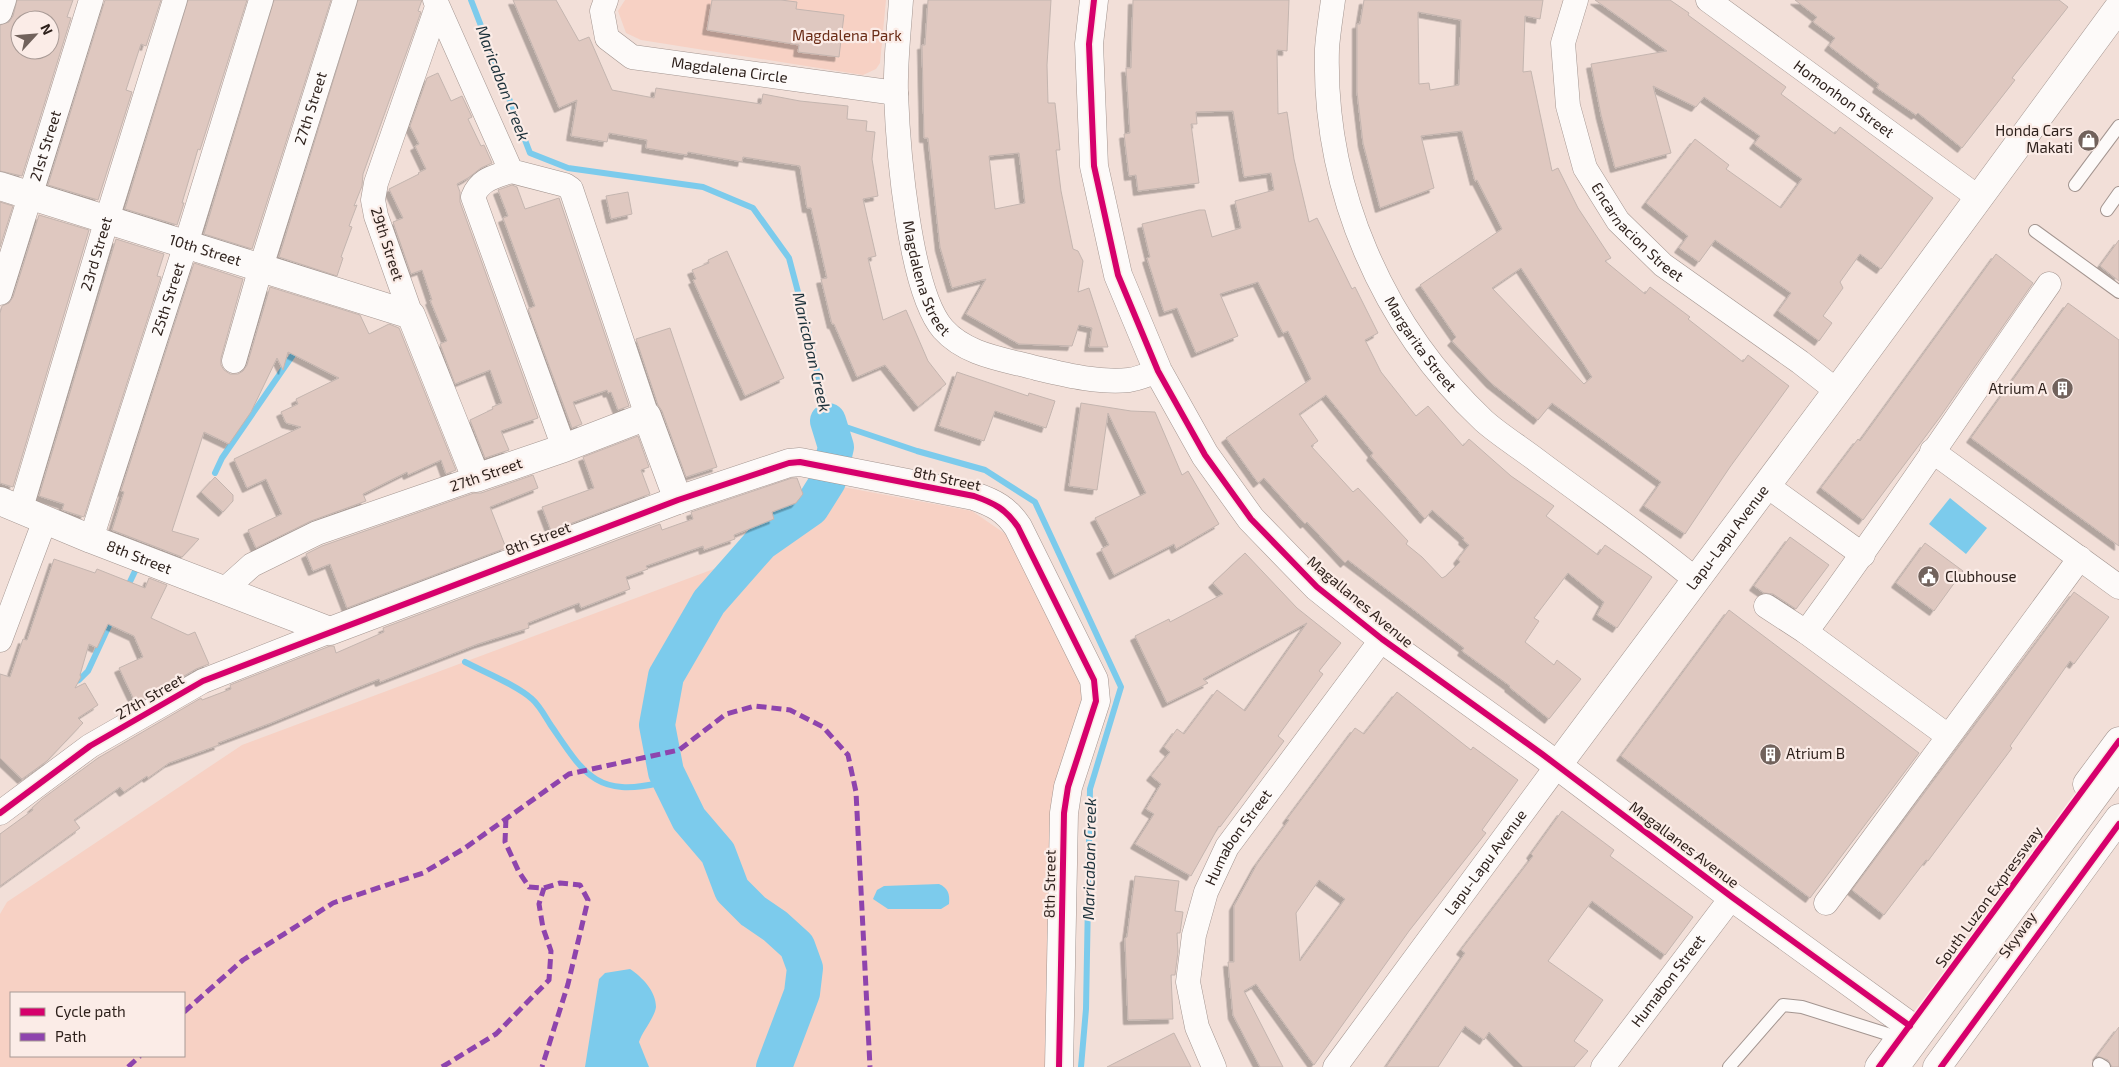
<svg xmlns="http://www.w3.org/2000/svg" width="2119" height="1067" viewBox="0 0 2119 1067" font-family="'Exo 2',sans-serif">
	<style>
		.green { fill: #f7d1c4; fill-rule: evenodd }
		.water { fill: #7ccbec }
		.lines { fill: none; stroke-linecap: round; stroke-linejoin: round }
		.stream { stroke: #7ccbec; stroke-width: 6 }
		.river { stroke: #7ccbec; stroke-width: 36 }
		.building { fill: #dfc8c0; stroke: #c4b5af; fill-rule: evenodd; filter: url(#shadow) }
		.service-casing { stroke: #a39590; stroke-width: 14 }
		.minor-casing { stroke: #a39590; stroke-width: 25 }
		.tertiary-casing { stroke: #a39590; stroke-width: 29 }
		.trunk-casing { stroke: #a39590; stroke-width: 29 }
		.motorway-casing { stroke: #a39590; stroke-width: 29 }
		.service { stroke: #fdfaf9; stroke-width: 12 }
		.minor { stroke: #fdfaf9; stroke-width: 24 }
		.tertiary { stroke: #fdfaf9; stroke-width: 28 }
		.trunk { stroke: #fdfaf9; stroke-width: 28 }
		.motorway { stroke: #fdfaf9; stroke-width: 28 }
		.quiet { stroke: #8e44ad; stroke-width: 5; stroke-dasharray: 10 5; stroke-linecap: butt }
		.cycleway-casing { stroke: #fbece7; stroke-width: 9 }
		.cycleway { stroke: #d6006c; stroke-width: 6 }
		.labels { text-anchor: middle; stroke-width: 4.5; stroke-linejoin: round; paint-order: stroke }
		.park-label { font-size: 15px; fill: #6a2c16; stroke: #fbece7 }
		.street-label { font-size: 15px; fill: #2c1f1a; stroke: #fbece7 }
		.poi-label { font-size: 15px; fill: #2c1f1a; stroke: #fbece7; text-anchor: end }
		.water-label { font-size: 16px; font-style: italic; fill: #1c313a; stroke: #fbece7 }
	</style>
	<defs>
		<filter id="shadow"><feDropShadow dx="-4.5" dy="4.5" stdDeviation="0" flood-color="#0004"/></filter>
	</defs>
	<rect width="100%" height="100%" fill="#f2dfd8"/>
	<!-- green -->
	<g class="green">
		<path d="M625,0h261l-6,63 -4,6 -13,6 -222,-35 -15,-7 -8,-22z"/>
		<path d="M843,487l129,24 35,24 76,154 -37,378h-1046v-153l7,-12 235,-157 531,-198zM11,993h173v63h-173z"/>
	</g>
	<!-- water -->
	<g class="water">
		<path d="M1950,498l37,30 -21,26 -37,-30z"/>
		<path d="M939,884c9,4 11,10 10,20l-8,5h-53l-15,-10 4,-9 7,-4z"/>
		<path d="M630,969c12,8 26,22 26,38 -1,10 -14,25 -17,35l10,25h-64l14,-88 6,-6z"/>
	</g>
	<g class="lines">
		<!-- stream -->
		<g class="stream">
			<path d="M471,0l59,153 38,15 135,19 50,21 36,50 18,68 21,95 89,30 68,19 50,32 86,185 -31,102 -4,220 -5,58"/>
			<path d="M215,473l7,-15 75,-109"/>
			<path d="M127,588l10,-21"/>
			<path d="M465,662c19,10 52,23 67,37 7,6 13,17 18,25 33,48 45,74 109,59l7,-11"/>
			<path d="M72,683l7,-3 9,-9 25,-54"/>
		</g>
		<!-- river -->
		<path class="river" d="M774,1067l28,-74 3,-25 -8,-22 -22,-20 -22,-15 -21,-21 -14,-37 -29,-34 -23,-47 -9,-47 9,-49 43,-74 52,-59 50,-35 17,-27 8,-34 -8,-26"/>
	</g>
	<!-- building -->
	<g class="building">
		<path d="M17,0h56l-6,17 4,1 -49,158 -22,-5v-146l9,-3 4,-6zM20,20h30v30h-30z"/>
		<path d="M105,0h56l-15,46 -5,-2 -15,46 6,2 -34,108 -50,-15z"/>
		<path d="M188,0h59l-47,150 -2,-1 -16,54h2l-7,22 -52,-16z"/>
		<path d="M274,0h57l-79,249 -48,-15z"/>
		<path d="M358,0h64l-4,11 3,1 -58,162 -1,12 -8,20 3,-1 -8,21 3,1 -11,30 2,1 -6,18 -58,-19z"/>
		<path d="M513,0h43l23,41 10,-4 23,53 42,8 2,-10 105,16 2,-10 37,7 48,5 -1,13 20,2 -1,10 9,1 -3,27 6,37 -15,3 13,57 -8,2 15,62 23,-10 22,51 18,23 -28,23 -33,-42 -28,12 -23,-53h-2l-11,-45 6,-1 -16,-70h-4l-7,-42 -57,-9 -1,5 -54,-10 -1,3 -41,-7 1,-8 -38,-7 -2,9 -36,-6 6,-36 -18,8z"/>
		<path d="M712,0h69l16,2 -1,7 48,6 -5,42 -41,-5 1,-7 -92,-15z"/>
		<path d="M928,0h123l-4,65 1,38h7l5,47h-4l5,41 12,58 5,2 5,10 -5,31 11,-4 19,59h-19l3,-19 -13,-3 -7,21 -53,-2 -53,-30 20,-35 -34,9 -12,-41 -12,-109h-4l-2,-93h3zM1019,153l6,50 -30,6 -6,-53z"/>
		<path d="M1133,0h156l-2,51 -10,-1 1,64 9,-2 7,47 15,63 8,-4 35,71 3,-2 23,46 -13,7 16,32 35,44 12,-10 35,40 6,-7 42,37 43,30 -8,10 52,39 7,-10 47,32 -35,51 -20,-13 7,-13 -36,-29 -34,45 5,3 -14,21 29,23 3,-5 24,19 -32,40 -40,-32 1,-1 -48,-35 2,-3 -116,-88 -3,3 -38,-41 -2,2 -41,-46 -6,5 -32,-45 85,-59 -23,-48 -5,2 -25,-51 -38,12 18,42 -42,17 -19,-45 -13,4 -17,-54 3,-1 -8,-33 57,-14h6l7,27 29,-9 -6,-27 39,-11 -3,-17 -27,4 -11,-66 -37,1 1,12h-6l8,59 -61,8 -2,-16 -7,1 -5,-42 6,-1 -4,-65h5zM1326,395l47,58 -2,3 54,63 7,-9 32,28 -1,2 6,5 -11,14 2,3 -14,14 -4,2 -20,-21 -16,-13 2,-3 -50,-53 -5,4 -42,-46 7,-5 -19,-27z"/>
		<path d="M1364,0h179l-3,19 -15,-3 -2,56 8,-1 21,100 6,-3 20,40 33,50 -6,3 40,33 5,-7 40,30 -2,2 55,43 5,-7 41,31 -59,81 -45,67 -41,-28 17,-24 -109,-79 -14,17 -47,-37 -39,-42 4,-4 -36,-52 82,-56 -25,-49 -2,1 -13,-50 -41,5 13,52 -54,20 -17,-65 -6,-51v-68h3zM1418,12l43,8 -2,65 -29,5 -1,-7 -10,1zM1521,268l71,109 -8,7 -92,-96z"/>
		<path d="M1595,0h75l19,13 -1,2 98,72 -5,7 54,40 5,-7 93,71 -52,71 -21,-15 -20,28 3,6 -20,28 9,7 -13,18 -41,-30 13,-18 -76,-53 -16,22 -20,-14 9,-12 -42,-33 49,-64 34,26 -3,4 55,39 21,-29 -48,-35 6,-8 -56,-39 -8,10 -43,-21 18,67 -56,15 -14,-53 -10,-51 76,-13z"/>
		<path d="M1795,0h264l9,7 -56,71 3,2 -53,68 -44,-35 -2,2 -39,-27 2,-4 -50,-38 6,-8 -22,-16 4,-5z"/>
		<path d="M438,73l13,28 11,-5 10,21 -4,2 13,27 3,-1 8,18 -11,5 -13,10 -11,6 3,8v10l78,216 -37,13 8,19 -24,8 -15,-38 23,-11 -1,-2 10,-4 -12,-33 -35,14 -15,-40 7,-3 -17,-41h2l-10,-30 -11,4 -18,-52 10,-4 -14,-29 30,-15 -1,-1 8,-4 -11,-23 4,-2 -9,-18 17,-48z"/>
		<path d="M512,185l5,2 8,22 34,-11 70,208 -11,4 -7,-18 -3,1 -1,-3 -34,12 9,22 -10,4 -44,-119 7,-3 -32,-88 5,-2 -10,-26z"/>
		<path d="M628,192l4,22 -21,5 -5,-23z"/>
		<path d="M0,202l13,4 -13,41z"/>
		<path d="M39,215l50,15 -76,257 -13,-4v-170l2,-7 7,-3 4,-6z"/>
		<path d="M116,239l48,15 -7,22 4,1 -77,240 -22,-7 2,-6 -25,-8z"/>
		<path d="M2119,240v41l-19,-15z"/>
		<path d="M727,251l57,127 -39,18 -52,-116 3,-1 -4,-9 17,-7 -1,-3z"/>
		<path d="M1996,254l37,29 -93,134 -77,103 -42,-32 37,-49 2,2z"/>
		<path d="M194,263l49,16 -22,79v7l3,5 6,4h8l5,-3 4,-6 23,-78 90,28 9,19 20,-10 10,4 57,142 -10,4 -5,-14 -33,15 -1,-3 -44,22 3,7 -55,20 -55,27 -8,-18 34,-16 -16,-35 -19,9 -13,-29 67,-32 -15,-4 -5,-11 17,-8 -2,-5 43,-21 -51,-26 -5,18 -6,-12 -26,54 -22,32 -25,-12 -32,99 27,8 -17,18 -70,-27 12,-38 -3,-1z"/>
		<path d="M2068,303l51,37v206l-148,-108z"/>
		<path d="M670,328l47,139 -31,10 -24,-66 -4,-6 -22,-66z"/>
		<path d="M957,372l71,24 1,-3 26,8 -9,27 -51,-17 -11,30 -45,-15z"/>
		<path d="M1081,403l50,8 24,1 27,63 6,-4 31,53 -43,25 -2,-5 -60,31 -13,-26 8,-4 -14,-27 51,-25 -38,-80 -11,77 -28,-4z"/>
		<path d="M638,436l11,31 -8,3 9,24 -99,37 -9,-24 52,-19 -11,-31z"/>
		<path d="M533,475l5,13 -48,19 16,41 -159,60 -17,-44 -17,7 -7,-17 16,-8 152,-53h7z"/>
		<path d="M215,477l18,18v6l-10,11 -22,-20z"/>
		<path d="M792,478h5l6,16 -7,9 -24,9 2,7 -40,16 1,4 -31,11 -1,-4 -57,20 2,3 -22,8 4,12 -49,19 -2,-5 -51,20 1,5 -51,16 -98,38 -1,-3 -30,12 -78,32 -53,20 1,2 -50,18 -21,15 -1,-2 -23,16 -4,-5 -46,33 6,8 -80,58v-52l33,-24 -1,-2 10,-9 56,-41 103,-60 1,2 29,-11 -1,-4 100,-39h4l2,7 48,-21 -1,-4 277,-104 2,6 31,-11 -2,-7z"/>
		<path d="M1790,537l39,28 -33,44 -23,-15 -9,-1 -10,-7z"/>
		<path d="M1925,543l38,28 -29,40 -38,-28z"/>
		<path d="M1245,553l52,55 44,35 -22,28 4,3 -45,62 6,5 -64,86 -1,-1 -28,50 -56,-32 19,-30 -8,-5 15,-25 -10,-8 19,-24 -6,-5 13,-18 7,5 33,-44 28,21 62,-88 -104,56 5,4 -41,20 -32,-67 34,-17 1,3 53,-28 -10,-11z"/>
		<path d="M54,559l41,14 2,-4 48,19 4,-10 18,7 -16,33 37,17 7,-3 14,32 -13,5 -60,35 -17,-36 24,-11 -9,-21 -26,-12 -11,24 -8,-4 -9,31 1,2 -6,11 10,-5 13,22 -20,13 5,5 -36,38 -25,18 -22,-21v-84l10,3 13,-38 4,1z"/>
		<path d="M2074,592l35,25 -35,47 -4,-3 -60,85 2,2 -84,113 -2,-1 -42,55 -32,-25z"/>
		<path d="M1729,610l190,143 -109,145 -189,-142z"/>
		<path d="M1397,692l74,58 2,-3 45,33 -36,50 4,3 -77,98 -95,134 -58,-81 -12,7 39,76h-23l-27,-52 -5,-53h6v-56l23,-42 32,-44 -2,-1 68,-91 9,6zM1319,880l26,19 -45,62 -4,-48z"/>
		<path d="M1562,811l52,39 -4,6 83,61 -28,38 -73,-54 -44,60 55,39 -29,41 14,10 -14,16h-51l-34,-35 -5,8 -19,-14 -27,41h-52l79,-114 -4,-3 72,-94 -2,-2z"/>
		<path d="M1135,876l44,5 -4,30 8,1 -3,21h-3l1,19 -3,23h-4l2,44 -45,1 -3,-82 2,-1z"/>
		<path d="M2119,1027v40h-7l-4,-7 -11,-4z"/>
		<path d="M1174,1033l17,34h-84z"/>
	</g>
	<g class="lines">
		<defs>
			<g id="service">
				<path d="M2075,185l44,-59"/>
				<path d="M2107,210l12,-17"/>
				<path d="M2035,231l84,61"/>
				<path d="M2099,1064l5,3"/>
				<path d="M1729,1067l54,-62 19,2 98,31"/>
			</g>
			<g id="minor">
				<path d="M435,0l76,171 54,14 6,4 76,227"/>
				<path id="s1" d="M606,0l-4,11 5,27 25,19 264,36"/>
				<path id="s2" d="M901,0c-2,31 -6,63 -5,94 2,54 13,196 47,235 23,26 60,30 93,39 30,7 62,15 93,12 9,-1 20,-6 29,-9"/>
				<path id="s3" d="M1333,0c-2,16 -5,33 -6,49 -4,140 55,276 157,372 17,15 37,27 55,41 52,39 107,76 157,118"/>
				<path id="s4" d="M1576,0l-13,43 5,63 17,62 33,53 45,44 137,97 37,29"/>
				<path id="s5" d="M1708,0l271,198"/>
				<path d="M0,12l4,-12"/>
				<path d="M511,171c-17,6 -31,8 -38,26l91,251"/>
				<path id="s6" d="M0,293l91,-293"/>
				<path d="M411,315l-35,-99 -3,-16 3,-17 61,-176"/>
				<path id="s7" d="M234,361l27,-94 84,-267"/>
				<path d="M1932,451l187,136"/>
				<path d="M1766,485l97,70"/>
				<path id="s8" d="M21,508l86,-289 68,-219"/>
				<path id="s9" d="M91,539l95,-295 75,-244"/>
				<path d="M223,591l29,-26 65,-32 159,-55"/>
				<path d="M1766,606l40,26 142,104"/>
				<path d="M1806,632c84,-114 162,-232 243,-348"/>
				<path d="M0,640l45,-120"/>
				<path d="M0,813l90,-67 113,-65 127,-50"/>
				<path d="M1826,903l254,-345"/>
				<path id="s10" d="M1214,1067l-17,-40 -9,-45 6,-47 12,-43 21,-45 155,-208"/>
				<path id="s11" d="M1335,1067l222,-301"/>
				<path id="s12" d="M1603,1067l129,-170"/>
			</g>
			<g id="tertiary">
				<path d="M1094,0l-5,44 5,122 24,109 40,96 47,84 46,64 66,68 65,52 160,115 190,143 178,129"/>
				<path id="s13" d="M0,186l411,129 65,163 88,-30 83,-32 31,84"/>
				<path id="s14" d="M0,501l91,38 239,92 348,-131 111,-37 11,-1 174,34c20,7 32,13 44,31l76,153 2,21 -28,86 -4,26 -5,254"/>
				<path id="s15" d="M1557,766l280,-375 282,-384"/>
			</g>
			<g id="trunk">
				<path d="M2087,784l32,-43"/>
				<path d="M1879,1067l26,-35"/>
			</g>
			<g id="motorway">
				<path d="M1895,1067l224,-304"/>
				<path d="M1937,1067l182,-249"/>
			</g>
		</defs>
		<!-- service casing -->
		<use href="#service" class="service-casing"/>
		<!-- minor casing -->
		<use href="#minor" class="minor-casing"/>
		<!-- tertiary casing -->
		<use href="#tertiary" class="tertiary-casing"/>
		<!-- trunk casing -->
		<use href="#trunk" class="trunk-casing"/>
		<!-- motorway casing -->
		<use href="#motorway" class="motorway-casing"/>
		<!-- service -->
		<use href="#service" class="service"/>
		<!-- minor -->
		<use href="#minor" class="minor"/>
		<!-- tertiary -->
		<use href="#tertiary" class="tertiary"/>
		<!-- trunk -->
		<use href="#trunk" class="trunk"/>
		<!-- motorway -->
		<use href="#motorway" class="motorway"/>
		<!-- quiet -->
		<g class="quiet">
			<path d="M506,818l-1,24 14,30 10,15 15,1 16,-5 20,2 8,15 -20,84 -26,83"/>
			<path d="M184,1012l59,-52 90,-57 90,-30 42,-25 104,-74 110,-24 47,-36 29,-8 35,4 33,17 25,28 8,37 14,275"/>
			<path d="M128,1067l12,-11"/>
			<path d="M442,1067l54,-33 53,-54 2,-29 -8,-23 -4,-24 5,-16"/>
		</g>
		<defs>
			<g id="cycleway">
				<path d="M1094,0l-5,44 5,122 24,109 40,96 47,84 46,64 66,68 65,52 160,115 190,143 178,129"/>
				<path d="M0,813l90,-67 113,-65 475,-181 111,-37 11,-1 174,34c20,7 32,13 44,31l76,153 2,21 -28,86 -4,26 -5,254"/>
				<path d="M1879,1067l240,-326"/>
				<path d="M1941,1067l178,-243"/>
			</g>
		</defs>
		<!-- cycleway casing -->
		<use href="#cycleway" class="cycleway-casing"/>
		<!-- cycleway -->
		<use href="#cycleway" class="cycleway"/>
	</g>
	<!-- icons -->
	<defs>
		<symbol id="shop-disc" viewBox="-11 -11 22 22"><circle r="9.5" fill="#71625c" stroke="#fbece7"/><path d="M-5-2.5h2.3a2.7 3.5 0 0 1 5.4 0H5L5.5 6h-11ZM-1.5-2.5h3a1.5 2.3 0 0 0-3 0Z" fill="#fff"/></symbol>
		<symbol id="building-disc" viewBox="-11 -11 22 22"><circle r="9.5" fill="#71625c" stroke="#fbece7"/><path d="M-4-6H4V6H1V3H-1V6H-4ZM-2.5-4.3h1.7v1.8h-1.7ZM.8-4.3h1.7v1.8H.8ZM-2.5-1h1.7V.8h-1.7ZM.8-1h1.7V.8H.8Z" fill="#fff"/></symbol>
		<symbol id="civic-disc" viewBox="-11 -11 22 22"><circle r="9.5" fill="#71625c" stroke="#fbece7"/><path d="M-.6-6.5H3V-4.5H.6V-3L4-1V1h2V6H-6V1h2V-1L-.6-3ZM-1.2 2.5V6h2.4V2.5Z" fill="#fff"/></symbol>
	</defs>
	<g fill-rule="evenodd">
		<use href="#shop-disc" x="2076" y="128" width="25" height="25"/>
		<use href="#building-disc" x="2050" y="376" width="25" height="25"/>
		<use href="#civic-disc" x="1916" y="564" width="25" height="25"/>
		<use href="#building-disc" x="1758" y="742" width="25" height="25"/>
	</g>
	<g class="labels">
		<!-- park labels -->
		<g class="park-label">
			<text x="847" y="41">Magdalena Park</text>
		</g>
		<!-- street labels -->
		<g class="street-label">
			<text dy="5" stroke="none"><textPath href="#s1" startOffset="169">Magdalena Circle</textPath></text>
			<text dy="5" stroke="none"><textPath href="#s5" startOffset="168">Homonhon Street</textPath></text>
			<text dy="5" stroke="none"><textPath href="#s7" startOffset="264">27th Street</textPath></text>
			<text dy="5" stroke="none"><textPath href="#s6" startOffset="154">21st Street</textPath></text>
			<text dy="5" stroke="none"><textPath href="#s4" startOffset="256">Encarnacion Street</textPath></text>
			<text transform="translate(387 244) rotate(72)" y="5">29th Street</text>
			<text dy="5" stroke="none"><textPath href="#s13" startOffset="215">10th Street</textPath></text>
			<text dy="5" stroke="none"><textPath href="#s8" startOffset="265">23rd Street</textPath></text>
			<text dy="5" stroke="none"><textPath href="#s2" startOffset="282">Magdalena Street</textPath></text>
			<text dy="5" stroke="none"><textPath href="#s9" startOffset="252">25th Street</textPath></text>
			<text dy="5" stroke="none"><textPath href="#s3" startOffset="365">Margarita Street</textPath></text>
			<text transform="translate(486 475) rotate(-19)" y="5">27th Street</text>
			<text transform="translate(947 479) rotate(12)" y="5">8th Street</text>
			<text dy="5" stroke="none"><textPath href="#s15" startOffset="285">Lapu-Lapu Avenue</textPath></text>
			<text transform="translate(538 539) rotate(-21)" y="5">8th Street</text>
			<text dy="5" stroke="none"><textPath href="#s14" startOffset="150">8th Street</textPath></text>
			<text transform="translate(1360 602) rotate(40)" y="5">Magallanes Avenue</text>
			<text transform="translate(150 697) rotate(-30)" y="5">27th Street</text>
			<text dy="5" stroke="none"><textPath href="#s10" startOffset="245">Humabon Street</textPath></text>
			<text transform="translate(1684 845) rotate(37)" y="5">Magallanes Avenue</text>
			<text dy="5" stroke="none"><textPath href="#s11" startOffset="254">Lapu-Lapu Avenue</textPath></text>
			<text transform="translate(1050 884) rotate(-89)" y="5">8th Street</text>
			<text transform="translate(1989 897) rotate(-54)" y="5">South Luzon Expressway</text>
			<text transform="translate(2018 935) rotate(-54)" y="5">Skyway</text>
			<text dy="5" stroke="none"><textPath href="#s12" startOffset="108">Humabon Street</textPath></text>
		</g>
		<!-- poi labels -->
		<g class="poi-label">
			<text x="2073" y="136">Honda Cars<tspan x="2073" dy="17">Makati</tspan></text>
			<text x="2047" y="394">Atrium A</text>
			<text x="1945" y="582" text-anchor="start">Clubhouse</text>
			<text x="1786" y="759" text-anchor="start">Atrium B</text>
		</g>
		<!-- water labels -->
		<g class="water-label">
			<text transform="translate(503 83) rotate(69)" y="6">Maricaban Creek</text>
			<text transform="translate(812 352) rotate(77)" y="6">Maricaban Creek</text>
			<text transform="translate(1089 859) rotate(-89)" y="6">Maricaban Creek</text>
		</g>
	</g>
	<!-- legend -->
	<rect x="10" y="992" width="175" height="65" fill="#fbece7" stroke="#a89a95"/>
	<rect x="20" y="1008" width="25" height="8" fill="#d6006c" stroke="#a89a95"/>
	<text x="55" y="1017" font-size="15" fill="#2c1f1a">Cycle path</text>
	<rect x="20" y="1033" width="25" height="8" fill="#8e44ad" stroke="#a89a95"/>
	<text x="55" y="1042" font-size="15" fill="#2c1f1a">Path</text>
	<!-- north arrow -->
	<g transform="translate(35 35) rotate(64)"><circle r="24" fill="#fbece7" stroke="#a89a95"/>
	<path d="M0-4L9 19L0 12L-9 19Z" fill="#71625c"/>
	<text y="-8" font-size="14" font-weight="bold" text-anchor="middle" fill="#2c1f1a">N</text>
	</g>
</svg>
